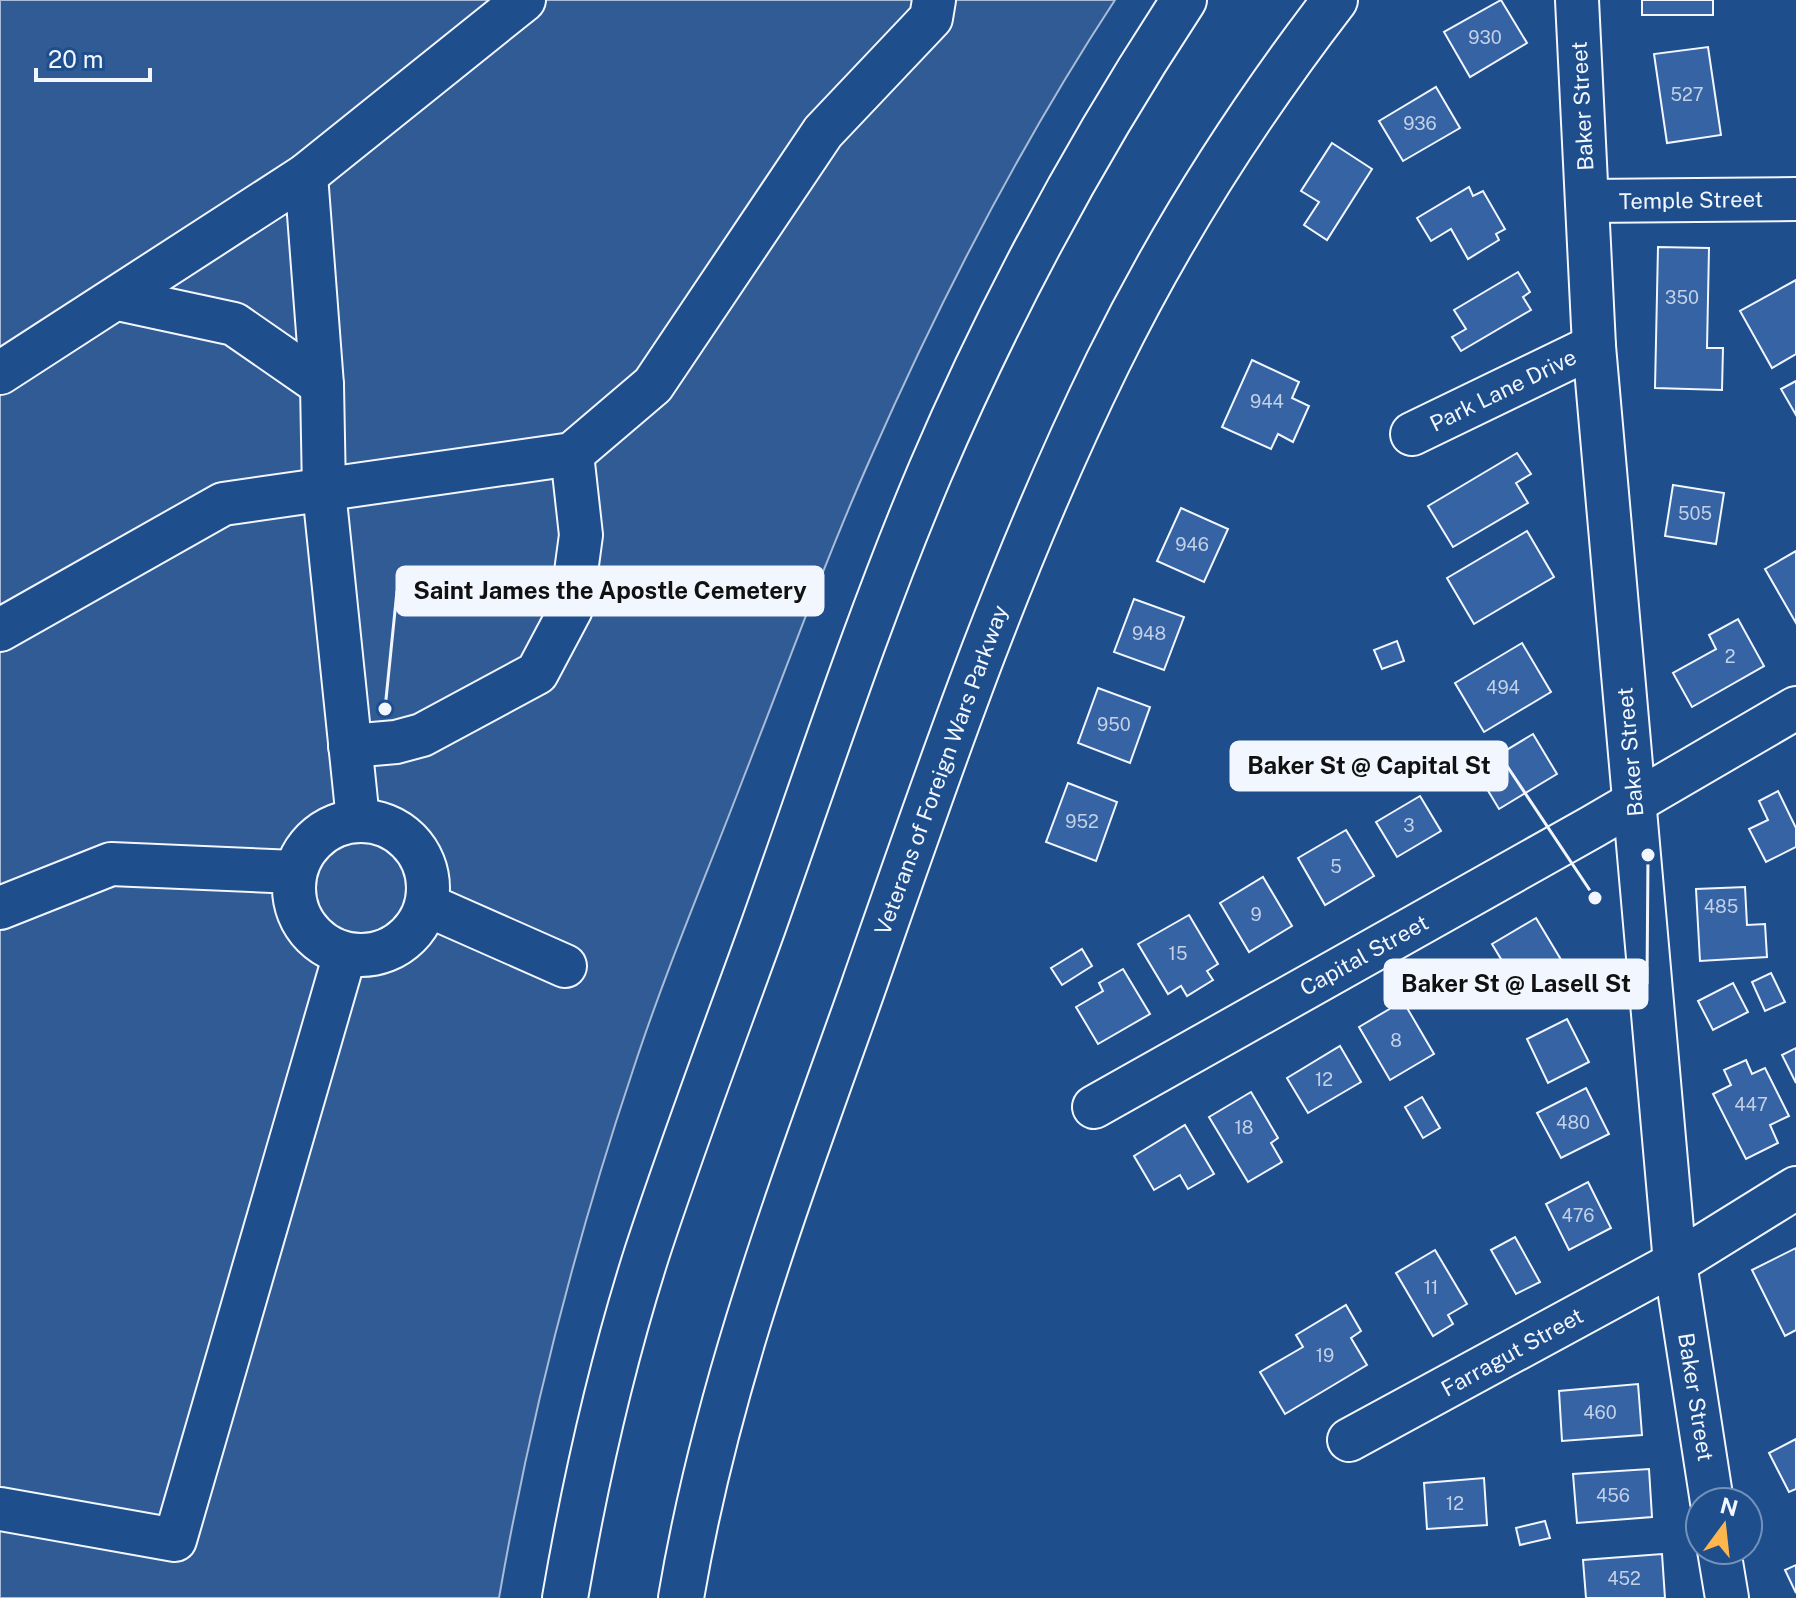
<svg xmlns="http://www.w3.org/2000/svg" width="1796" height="1598" viewBox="0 0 1796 1598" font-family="'Public Sans',sans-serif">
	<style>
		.green { fill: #305b95; stroke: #a8bbd7; stroke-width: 2 }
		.building { fill: #3563a3; stroke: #f2f6ff; stroke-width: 2 }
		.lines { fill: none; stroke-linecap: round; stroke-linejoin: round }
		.minor-casing { stroke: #f2f6ff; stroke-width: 46 }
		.highway-casing { stroke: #f2f6ff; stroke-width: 48 }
		.minor { stroke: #1f4e8c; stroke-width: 42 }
		.highway { stroke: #1f4e8c; stroke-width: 44 }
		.labels { text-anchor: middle; stroke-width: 6; stroke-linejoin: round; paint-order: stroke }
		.number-label { font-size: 18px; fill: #c3d1e8 }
		.street-label { font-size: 22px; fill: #f2f6ff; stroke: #1f4e8c }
		.leader { fill: none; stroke: #f2f6ff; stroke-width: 3 }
		.callout-dot { fill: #f2f6ff; stroke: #1f4e8c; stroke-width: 3 }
		.callout { fill: #f2f6ff; stroke: #f2f6ff; stroke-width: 3 }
		.callout-label { font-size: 24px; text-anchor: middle; font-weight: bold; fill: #111 }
	</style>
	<rect width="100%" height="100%" fill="#1f4e8c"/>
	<!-- green -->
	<path class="green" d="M0,0h1115c-95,145 -175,300 -244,457 -47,106 -86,215 -128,322 -37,97 -78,193 -110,291 -58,173 -103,349 -134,528h-499z"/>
	<!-- building -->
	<g class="building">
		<path d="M1501,0l26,43 -57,34 -26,-45z"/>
		<rect x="1642" y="0" width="71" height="15"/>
		<path d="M1708,47l13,88 -54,8 -13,-89z"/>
		<path d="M1436,87l24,41 -57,33 -24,-40z"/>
		<path d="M1332,143l40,26 -45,71 -23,-15 15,-23 -18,-11z"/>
		<path d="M1469,187l4,9 10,-5 22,38 -9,5 3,6 -31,19 -17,-30 -20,12 -14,-23z"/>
		<path d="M1658,247l51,1 -2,100h16l-1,42 -67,-2z"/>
		<path d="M1518,272l12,20 -7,5 8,13 -70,41 -9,-14 14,-8 -12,-19z"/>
		<path d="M1796,280v74l-24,14 -32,-57z"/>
		<path d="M1252,360l47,22 -7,16 17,8 -16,36 -15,-8 -7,15 -49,-22z"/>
		<path d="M1796,381v34l-15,-26z"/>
		<path d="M1517,453l14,21 -15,9 12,20 -75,44 -25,-41z"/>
		<path d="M1673,485l51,8 -8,51 -51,-8z"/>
		<path d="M1181,508l47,21 -24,53 -47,-21z"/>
		<path d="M1527,531l27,46 -80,47 -27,-46z"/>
		<path d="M1796,551v72l-31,-54z"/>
		<path d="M1134,599l50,18 -20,53 -50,-18z"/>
		<path d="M1738,619l26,47 -72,41 -19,-34 43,-24 -7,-14z"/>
		<path d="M1397,641l7,20 -22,8 -8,-19z"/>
		<path d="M1522,643l29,49 -67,40 -29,-49z"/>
		<path d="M1098,688l52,19 -20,56 -52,-20z"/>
		<path d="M1533,734l24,40 -58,35 -24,-40z"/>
		<path d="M1068,783l49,19 -21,59 -50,-19z"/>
		<path d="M1778,791l18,37v19l-30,15 -17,-33 19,-9 -9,-19z"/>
		<path d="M1420,796l21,35 -44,26 -21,-35z"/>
		<path d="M1346,830l28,46 -49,29 -27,-47z"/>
		<path d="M1263,877l29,49 -43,26 -29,-49z"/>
		<path d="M1745,887l2,38 18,-1 2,33 -67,4 -4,-72z"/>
		<path d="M1189,915l29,49 -11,7 6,9 -26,16 -6,-10 -13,8 -30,-50z"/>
		<path d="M1536,918l27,45 -44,26 -27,-45z"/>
		<path d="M1082,949l10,17 -30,19 -11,-17z"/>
		<path d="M1123,969l27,45 -52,30 -22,-37 27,-16 -4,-8z"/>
		<path d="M1771,973l14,29 -20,9 -13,-29z"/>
		<path d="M1733,983l15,29 -35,18 -15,-29z"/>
		<path d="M1403,1001l31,53 -44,26 -31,-53z"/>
		<path d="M1567,1019l22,43 -41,21 -21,-44z"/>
		<path d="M1340,1046l21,36 -53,31 -21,-35z"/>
		<path d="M1796,1048v35l-14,-28z"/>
		<path d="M1746,1060l6,14 13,-6 24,48 -19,9 8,18 -32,16 -33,-65 18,-9 -7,-15z"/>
		<path d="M1586,1088l23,46 -48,24 -24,-45z"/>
		<path d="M1251,1092l27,46 -7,5 11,19 -34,20 -39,-65z"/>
		<path d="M1422,1097l18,31 -17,10 -18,-31z"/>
		<path d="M1185,1125l29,49 -26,15 -8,-14 -26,15 -20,-34z"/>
		<path d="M1588,1182l23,46 -42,22 -23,-46z"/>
		<path d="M1515,1237l25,45 -24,12 -25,-44z"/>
		<path d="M1796,1248v82l-11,6 -33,-66z"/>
		<path d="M1435,1250l32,54 -19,11 5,9 -20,12 -37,-63z"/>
		<path d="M1346,1305l15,26 -10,7 16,27 -82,49 -25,-42 43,-25 -7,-12z"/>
		<path d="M1638,1384l4,51 -80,6 -3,-50z"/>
		<path d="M1796,1439v50l-7,3 -20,-39z"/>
		<path d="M1649,1469l3,48 -75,6 -4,-49z"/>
		<path d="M1484,1478l3,47 -60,4 -3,-46z"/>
		<path d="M1545,1521l5,17 -30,7 -4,-17z"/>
		<path d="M1662,1554l3,44h-79l-3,-38z"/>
		<path d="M1796,1565v28l-11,-23z"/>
	</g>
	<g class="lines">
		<defs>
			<g id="minor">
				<path d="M1577,0l17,346 81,917 37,239"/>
				<path d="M306,175l16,210 2,106 34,329"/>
				<path d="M1587,201l209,-2"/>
				<path d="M118,299l116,25 88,61"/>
				<path d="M0,373l306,-198 218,-175"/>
				<path d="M1412,434l182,-88"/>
				<path d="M0,630l223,-126 349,-50 81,-69 170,-253 108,-114 3,-18"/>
				<path d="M350,746l46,-4 26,-7 115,-62 34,-64 10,-74 -9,-81"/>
				<circle cx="361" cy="888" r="67"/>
				<path d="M427,905l138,61"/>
				<path d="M0,908l111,-44 184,8"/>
				<path d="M1094,1107l498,-280 204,-119"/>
				<path d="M1349,1440l326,-177 121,-75"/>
				<path d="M0,1509l175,31 170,-586"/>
				<path d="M1719,1550l8,48"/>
			</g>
			<g id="highway">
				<path d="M565,1598c20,-116 46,-232 82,-345 36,-110 77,-218 116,-326 54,-152 104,-306 167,-455 70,-164 156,-323 254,-472"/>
				<path d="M681,1598c36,-214 110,-407 182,-610 74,-212 146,-424 245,-626 63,-128 140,-249 227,-362"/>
			</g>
		</defs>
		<!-- minor casing -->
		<use href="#minor" class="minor-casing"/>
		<!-- highway casing -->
		<use href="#highway" class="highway-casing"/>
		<!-- minor -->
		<use href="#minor" class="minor"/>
		<!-- highway -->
		<use href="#highway" class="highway"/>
	</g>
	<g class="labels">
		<!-- number labels -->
		<g class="number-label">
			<text x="1485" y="44">930</text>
			<text x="1687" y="101">527</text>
			<text x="1420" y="130">936</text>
			<text x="1682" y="304">350</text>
			<text x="1267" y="408">944</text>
			<text x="1695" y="520">505</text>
			<text x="1192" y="551">946</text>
			<text x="1149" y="640">948</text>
			<text x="1730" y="663">2</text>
			<text x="1503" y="694">494</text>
			<text x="1114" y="731">950</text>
			<text x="1082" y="828">952</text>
			<text x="1409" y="832">3</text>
			<text x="1336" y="873">5</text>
			<text x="1721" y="913">485</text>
			<text x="1256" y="921">9</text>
			<text x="1178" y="960">15</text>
			<text x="1396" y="1047">8</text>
			<text x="1324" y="1086">12</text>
			<text x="1751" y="1111">447</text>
			<text x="1573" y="1129">480</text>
			<text x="1244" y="1134">18</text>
			<text x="1578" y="1222">476</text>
			<text x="1431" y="1294">11</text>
			<text x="1325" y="1362">19</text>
			<text x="1600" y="1419">460</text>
			<text x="1613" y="1502">456</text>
			<text x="1455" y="1510">12</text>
			<text x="1624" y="1585">452</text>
		</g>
		<!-- street labels -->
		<g class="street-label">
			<text transform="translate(1582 106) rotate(-93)" y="8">Baker Street</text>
			<text transform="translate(1691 200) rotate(-1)" y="8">Temple Street</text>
			<text transform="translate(1503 390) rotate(-26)" y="8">Park Lane Drive</text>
			<text transform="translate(1630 752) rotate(-95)" y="8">Baker Street</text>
			<text transform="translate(941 770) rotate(-70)" y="8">Veterans of Foreign Wars Parkway</text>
			<text transform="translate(1364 955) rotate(-29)" y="8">Capital Street</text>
			<text transform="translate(1512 1352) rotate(-29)" y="8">Farragut Street</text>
			<text transform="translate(1696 1397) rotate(81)" y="8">Baker Street</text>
		</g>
	</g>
	<!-- callouts -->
	<path class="leader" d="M385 709L397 591M1595 898L1507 766M1648 855L1647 984"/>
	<g class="callout-dot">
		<circle cx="385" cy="709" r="8"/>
		<circle cx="1595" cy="898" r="8"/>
		<circle cx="1648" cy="855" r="8"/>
	</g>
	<g class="callout">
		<rect x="397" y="567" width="426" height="48" rx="8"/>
		<rect x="1231" y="742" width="276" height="48" rx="8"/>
		<rect x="1385" y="960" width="262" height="48" rx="8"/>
	</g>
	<g class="callout-label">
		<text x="610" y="599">Saint James the Apostle Cemetery</text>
		<text x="1369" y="774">Baker St @ Capital St</text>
		<text x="1516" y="992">Baker St @ Lasell St</text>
	</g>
	<!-- north arrow -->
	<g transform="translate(1724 1526) rotate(15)"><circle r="38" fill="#1f4e8c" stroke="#7391ba" stroke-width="2"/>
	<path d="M0-6L14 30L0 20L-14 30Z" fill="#ffb74d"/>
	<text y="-12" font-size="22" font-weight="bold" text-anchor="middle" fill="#f2f6ff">N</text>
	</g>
	<!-- scale -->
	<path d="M36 68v12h114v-12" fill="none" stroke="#f2f6ff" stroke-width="4"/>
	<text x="48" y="68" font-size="24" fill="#f2f6ff" stroke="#1f4e8c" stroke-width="6" paint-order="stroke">20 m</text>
</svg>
